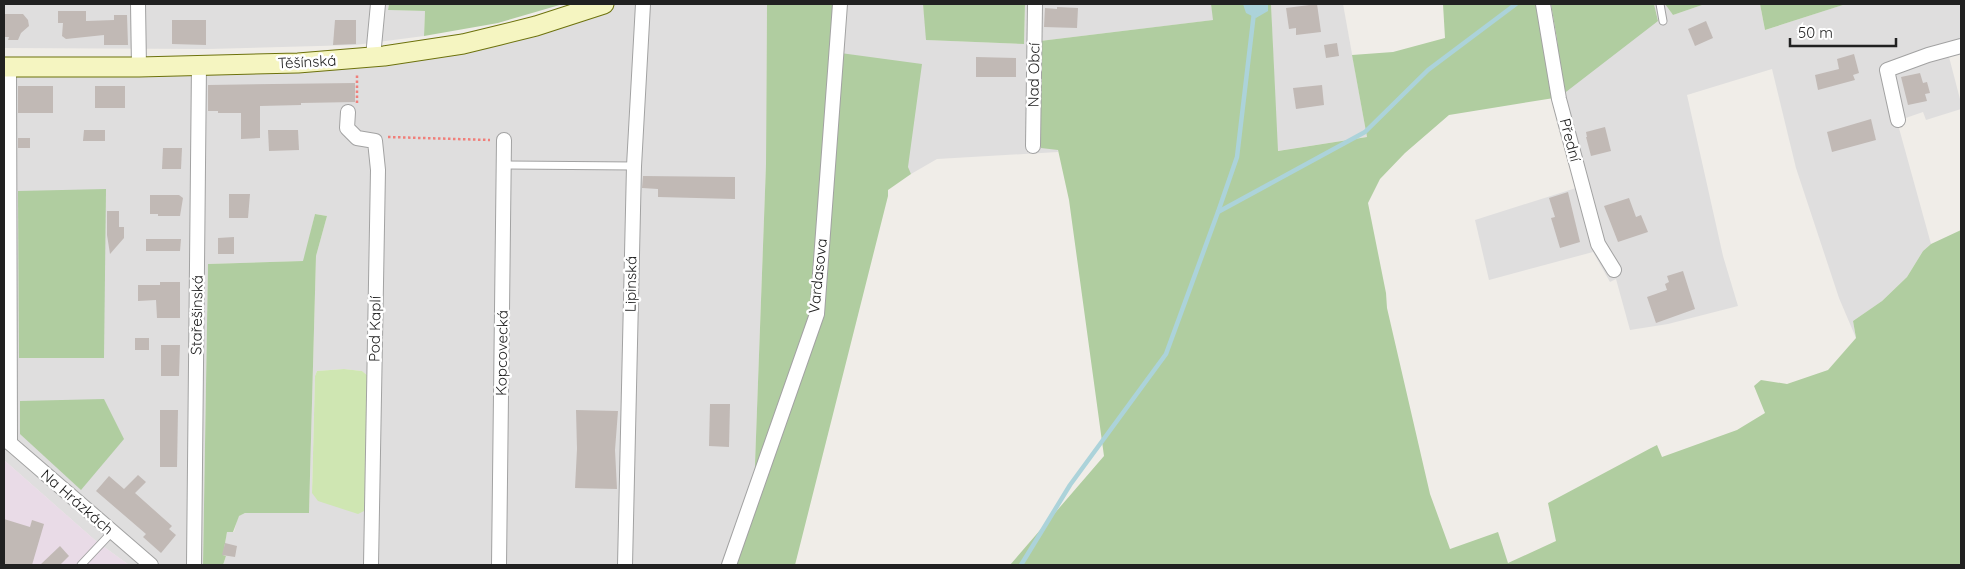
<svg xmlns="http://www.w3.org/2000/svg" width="1965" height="569" viewBox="0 0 1965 569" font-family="Quicksand,sans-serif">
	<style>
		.residential { fill: #dfdede; fill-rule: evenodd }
		.industrial { fill: #e9dbe7 }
		.grass { fill: #cfe6b2 }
		.forest { fill: #b0cda0 }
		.water { fill: #acd3da }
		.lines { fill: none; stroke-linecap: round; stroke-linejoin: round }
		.stream { stroke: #acd3da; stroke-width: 4.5 }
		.building { fill: #c1b9b5 }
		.lane-casing { stroke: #a2a2a2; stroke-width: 9 }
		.street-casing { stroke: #a2a2a2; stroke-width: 16 }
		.secondary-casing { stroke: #6d720d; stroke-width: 21 }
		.path { stroke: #f07f7a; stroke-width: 2.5; stroke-dasharray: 2.5 2.5; stroke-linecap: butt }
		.lane { stroke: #fff; stroke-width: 7 }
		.street { stroke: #fff; stroke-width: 14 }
		.secondary { stroke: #f5f5c1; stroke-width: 19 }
		.labels { text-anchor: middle; stroke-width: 5; stroke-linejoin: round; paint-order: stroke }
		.street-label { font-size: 15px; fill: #212121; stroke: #fff }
	</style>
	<rect width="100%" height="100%" fill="#f0ede8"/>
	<!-- residential -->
	<g class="residential">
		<path d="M4,4h385l-1,6 37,1 -1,25 -69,9 -147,4 -204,-1z"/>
		<path d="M604,4h163l-1,160 -12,327 -23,74h-508l3,-9 -3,-1 4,-24 7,1 4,-16 7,-3h64l7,-257 11,-40 -12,-2 -11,47 -96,3 -5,301h-74l-33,-24 -92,-81v-393l369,-10zM344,369l18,2 6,5 -2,61 -54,56 3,-117 2,-5z"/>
		<path d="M834,4h89l4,36 97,4 1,-40h186l3,16 -174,21 18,111 -121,7 -26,15 -79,-122z"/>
		<path d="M1271,4h72l24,133 -90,14z"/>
		<path d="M1539,4h12l6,35 2,32 99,-50 -4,-17h11l8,11 32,-11h55l5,26 81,-26h115v45l-13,4 13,50v6l-35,11 -3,-8 -26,9 34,123 -8,7 -16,26 -25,24 -29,20 3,17 -17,-40 -43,-130 -24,-99 -85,26 36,161 15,50 -70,18 -38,6 -14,-51 -6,3 -17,-30 -104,28 -14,-60 101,-32 -22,-90z"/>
	</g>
	<!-- industrial -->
	<path class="industrial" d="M4,460l92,81 33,24h-125z"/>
	<!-- grass -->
	<path class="grass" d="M344,369l18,2 6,5 -2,123 -2,12 -6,3 -40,-13 -6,-8 3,-117 2,-5z"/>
	<!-- forest -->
	<g class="forest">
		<path d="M389,4h174l-65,19 -74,13 1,-25 -37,-1z"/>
		<path d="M767,4h67l-1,48 89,12 -14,103 3,7 -23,16v6l-93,369h-63l22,-74 12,-327z"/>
		<path d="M923,4h102l-1,40 -98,-4z"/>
		<path d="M1211,4h60l7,147 89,-14 -15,-82 41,-3 52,-14 -2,-34h96l15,94 -105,17 -44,38 -25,26 -12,24 18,90 1,15 43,186 20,55 48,-17 10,31 48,-22 -8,-38 103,-55 6,-3 5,12 75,-27 28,-17 -11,-27 7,-6 26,4 41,-14 28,-32 -3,-17 29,-20 25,-24 16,-26 8,-7 30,-14v335h-951l94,-109 -35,-256 -11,-50 -17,-2 -1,-107 173,-21z"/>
		<path d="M1551,4h103l4,17 -96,74 -5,-56z"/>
		<path d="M1665,4h40l-32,11z"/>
		<path d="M1760,4h86l-81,26z"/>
		<path d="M106,189l-2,169h-85l-1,-167z"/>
		<path d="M315,214l12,2 -11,40 -7,257h-64l-6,3 -6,16h-6l-4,23 3,1 -3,9h-20l5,-301 95,-3z"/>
		<path d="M104,399l20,40 -43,51 -61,-56v-33z"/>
	</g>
	<!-- water -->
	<path class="water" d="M1243,4h25v7l-12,7 -10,-5z"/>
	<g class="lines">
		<!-- stream -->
		<g class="stream">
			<path d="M1218,212l19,-55 18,-153"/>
			<path d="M1021,565l49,-80 96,-131 52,-142 147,-80 63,-62 88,-66"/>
		</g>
	</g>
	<!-- building -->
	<g class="building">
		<path d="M1317,4l4,28 -25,3v-7l-7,1 -3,-21z"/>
		<path d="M1057,7l21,1 -1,20 -33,-1 1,-19 12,1z"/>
		<path d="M58,11h28v10l28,-1v-5h13l1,30h-24v-10l-38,4 -4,-3 1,-13h-5z"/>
		<path d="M4,14h19l5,6 1,6 -8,7 -3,7h-10l1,-3h-5z"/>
		<path d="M172,20h34v25l-34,-1z"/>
		<path d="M335,20h21v24l-23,1z"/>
		<path d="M1706,21l7,17 -18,8 -7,-17z"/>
		<path d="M1337,43l2,13 -13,2 -2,-13z"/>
		<path d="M1854,54l5,19 -6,2 2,5 -37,10 -3,-15 24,-6 -2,-10z"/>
		<path d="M976,57l40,1v19h-40z"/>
		<path d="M1920,73l3,10 4,-1 3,11 -5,1 2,7 -19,4 -7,-28z"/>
		<path d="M355,83v19l-54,1v2l-41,1v32l-19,1v-26h-23v-2h-10v-26z"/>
		<path d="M1322,85l2,20 -28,4 -3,-21z"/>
		<rect x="18" y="86" width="35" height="27"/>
		<rect x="95" y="86" width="30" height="22"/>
		<path d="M1871,119l5,21 -44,12 -5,-20z"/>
		<path d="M1605,127l6,24 -20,5 -5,-19h1l-1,-5z"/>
		<path d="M84,130h21v11h-22z"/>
		<path d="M268,130h30l1,20 -30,1z"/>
		<rect x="18" y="138" width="12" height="10"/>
		<path d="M163,148h19l-1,21h-19z"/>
		<path d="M643,176l92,1v22l-77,-2v-8l-16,-1z"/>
		<path d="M1568,192l12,50 -20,6 -9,-30 4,-1 -6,-19z"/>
		<path d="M229,194h21l-2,24h-19z"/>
		<path d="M150,195h29l4,3 -3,18h-22v-2h-8z"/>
		<path d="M1629,198l7,19 5,-2 7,17 -30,10 -14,-36z"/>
		<path d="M107,211h12v16h5v11l-14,16 -3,-19z"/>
		<path d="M234,237v17h-16v-16z"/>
		<path d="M146,239h35l-1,12h-34z"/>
		<path d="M1683,271l12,38 -39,14 -9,-26 20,-7 -2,-6 4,-2 -2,-6z"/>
		<path d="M160,282h20v36h-23l-1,-18 -18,1v-16h22z"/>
		<rect x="135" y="338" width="14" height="12"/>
		<path d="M161,345h19l-1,31h-18z"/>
		<path d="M710,404h20l-1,43 -20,-1z"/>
		<path d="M160,410h18l-1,57h-17z"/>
		<path d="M576,410l42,1 -3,39 2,39 -42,-1 2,-39z"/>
		<path d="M138,475l8,7 -11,11 37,33 -3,3 7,6 -15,18 -18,-16 3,-3 -50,-43 13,-15 15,13z"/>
		<path d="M4,519l26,8 2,-7 12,4 -12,41h-28z"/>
		<path d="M225,543l12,3 -2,11 -13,-2z"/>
		<path d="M60,546l9,10 -9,9h-20z"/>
	</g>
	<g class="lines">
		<defs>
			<g id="lane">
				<path d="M1660,4l3,17"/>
				<path d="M504,165l130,1"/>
				<path d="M81,565l31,-33"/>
			</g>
			<g id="street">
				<path d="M138,4l1,63"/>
				<path d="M1543,4l16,95 39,145 16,26"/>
				<path d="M373,57l5,-53"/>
				<path d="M9,67l1,376"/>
				<path d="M348,112l-1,16 10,10 18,3 3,29 -7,395"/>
				<path d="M1898,120l-11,-50 41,-15 33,-9"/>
				<path d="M1033,146l2,-142"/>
				<path d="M4,438l147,127"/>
				<path d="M194,565l5,-500"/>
				<path d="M499,565l5,-425"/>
				<path d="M625,565l9,-399 9,-162"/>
				<path d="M729,565l88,-251 23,-310"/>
			</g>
			<path id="secondary" d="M4,67h135l159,-4 86,-7 79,-12 37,-9 36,-9 68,-22"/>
		</defs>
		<!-- lane casing -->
		<use href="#lane" class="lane-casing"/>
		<!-- street casing -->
		<use href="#street" class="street-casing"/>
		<!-- secondary casing -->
		<use href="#secondary" class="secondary-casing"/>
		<!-- path -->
		<g class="path">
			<path d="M357,103v-29"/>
			<path d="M388,137l102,3"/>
		</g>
		<!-- lane -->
		<use href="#lane" class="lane"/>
		<!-- street -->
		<use href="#street" class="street"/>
		<!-- secondary -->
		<use href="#secondary" class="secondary"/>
	</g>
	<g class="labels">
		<!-- street labels -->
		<g class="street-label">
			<text transform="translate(307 62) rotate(-3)" y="5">Těšínská</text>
			<text transform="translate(1034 75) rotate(-89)" y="5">Nad Obcí</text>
			<text transform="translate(1570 140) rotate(75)" y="5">Přední</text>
			<text transform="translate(818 276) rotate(-84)" y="5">Vardasova</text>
			<text transform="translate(631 284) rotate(-89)" y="5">Lipinská</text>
			<text transform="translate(197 315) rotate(-89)" y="5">Stařešinská</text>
			<text transform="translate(375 329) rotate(-89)" y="5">Pod Kaplí</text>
			<text transform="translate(502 353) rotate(-89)" y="5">Kopcovecká</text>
			<text transform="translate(77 502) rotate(41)" y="5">Na Hrázkách</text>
		</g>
	</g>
	<!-- border -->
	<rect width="1965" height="569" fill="none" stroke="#212121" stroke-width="10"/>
	<!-- scale -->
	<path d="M1790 38v8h106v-8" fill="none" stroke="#212121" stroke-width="2.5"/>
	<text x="1798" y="38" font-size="15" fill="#212121" stroke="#ffffff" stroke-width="4" paint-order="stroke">50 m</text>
</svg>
